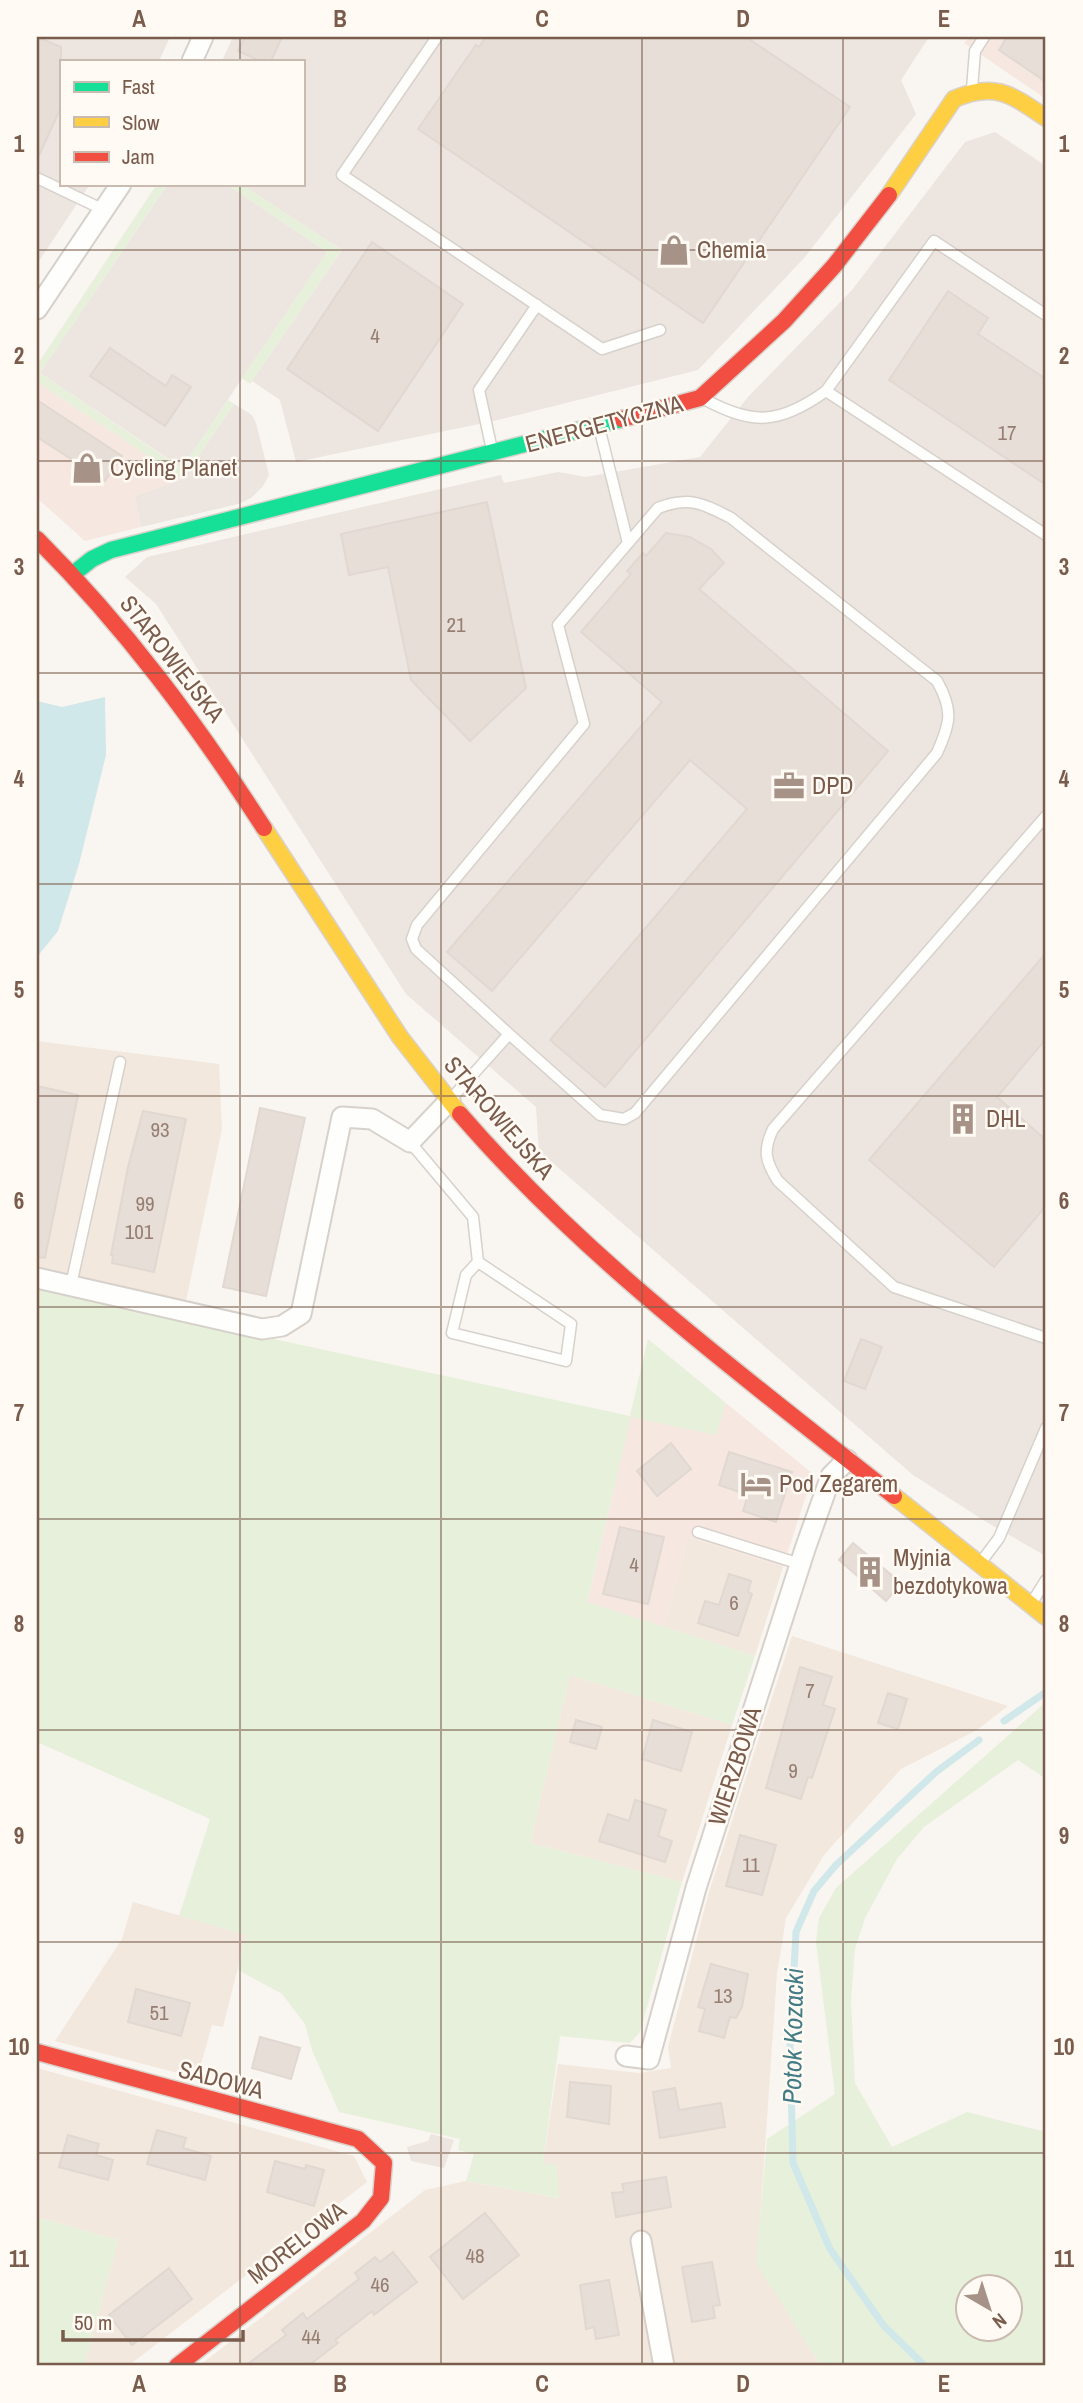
<svg xmlns="http://www.w3.org/2000/svg" width="1083" height="2403" viewBox="0 0 1083 2403" font-family="'Archivo Narrow',sans-serif">
	<style>
		.residential { fill: #f2e8de }
		.commercial { fill: #f6e8e1 }
		.industrial { fill: #ede5e0 }
		.green { fill: #e7f0db; fill-rule: evenodd }
		.water { fill: #d0e8ea }
		.lines { fill: none; stroke-linecap: round; stroke-linejoin: round }
		.stream { stroke: #d0e8ea; stroke-width: 7 }
		.building { fill: #e6ded7; stroke: #e2d8d2; stroke-width: 2 }
		.lane-casing { stroke: #d7d1cb; stroke-width: 13 }
		.street-casing { stroke: #d7d1cb; stroke-width: 23 }
		.fast-casing { stroke: #d9d2cb; stroke-width: 19 }
		.slow-casing { stroke: #d9d2cb; stroke-width: 19 }
		.jam-casing { stroke: #d9d2cb; stroke-width: 19 }
		.lane { stroke: #fefefd; stroke-width: 10 }
		.street { stroke: #fefefd; stroke-width: 19 }
		.fast { stroke: #16e098; stroke-width: 16 }
		.slow { stroke: #ffcf43; stroke-width: 16 }
		.jam { stroke: #f24e42; stroke-width: 16 }
		.grid { fill: none; stroke: #7a5c4d; stroke-width: 2; stroke-opacity: 0.55 }
		.labels { text-anchor: middle; stroke-width: 5; stroke-linejoin: round; paint-order: stroke }
		.number-label { font-size: 21px; fill: #977e72 }
		.poi-label { font-size: 24px; fill: #7a5c4d; stroke: #fffaf3; text-anchor: start }
		.street-label { font-size: 24px; fill: #7a5c4d; stroke: #fffaf3 }
		.water-label { font-size: 26px; font-style: italic; fill: #437c86; stroke: #fffaf3 }
		.neatline { fill: none; stroke: #7a5c4d; stroke-width: 2.5 }
		.grid-label { font-size: 23px; text-anchor: middle; font-weight: bold; fill: #7a5c4d }
	</style>
	<rect width="100%" height="100%" fill="#f9f5f0"/>
	<!-- residential -->
	<g class="residential">
		<path d="M37,1041l182,23 3,65 -36,172 -149,-32z"/>
		<path d="M688,1537l95,30 -28,89 -91,-29z"/>
		<path d="M792,1636l216,70 -31,24 -76,39 -77,86 -38,63 -9,56 -20,289 64,103h-622l226,-176 41,-9 92,17 -15,-35 15,-99 81,9 32,-5 -3,-21 41,-155z"/>
		<path d="M570,1675l162,50 -50,157 -152,-39z"/>
		<path d="M133,1902l113,33 -23,92 -11,-2 -15,53 -142,-37 67,-102z"/>
		<path d="M37,2068l317,88 13,26 -239,184h-44l34,-126 -81,-23z"/>
	</g>
	<!-- commercial -->
	<g class="commercial">
		<path d="M969,37h77v62l-82,-56z"/>
		<path d="M37,382l146,97 -48,17 6,31 -56,14 -48,-43z"/>
		<path d="M726,1403l87,71 -30,93 -95,-30 -24,90 -77,-24 44,-187 85,18z"/>
	</g>
	<!-- industrial -->
	<g class="industrial">
		<path d="M37,37h133l-11,24h-98v123h29l-53,80z"/>
		<path d="M233,37h696l-28,43 15,34 -111,143 -107,113 -200,50 -202,42 -16,-62 -28,-19 90,-131 -101,-66h62v-123h-81z"/>
		<path d="M995,132l51,34v1390l-58,-33 -75,-48 -374,-324 -3,-44 -130,-113 -250,-390 -31,-27 22,-20 354,-82 3,8 54,-11 28,5 114,-20 48,-60 104,-107 113,-148z"/>
		<path d="M168,184h58l101,68 -145,216 -142,-95z"/>
		<path d="M234,404l18,11 4,8 13,52 -6,11 -12,12 -13,6 -97,23 -6,-31 48,-17z"/>
		<path d="M431,2134l23,6 -10,28 -33,-7 -4,-14 21,-6z"/>
	</g>
	<!-- green -->
	<g class="green">
		<path d="M157,184h11l-128,189 141,95 47,-68 6,4 -51,75 -146,-97v-17z"/>
		<path d="M226,184h15l101,66 -92,134 -8,-6 85,-126z"/>
		<path d="M37,1288l593,128 18,-77 78,64 -10,32 -85,-18 -44,185 168,54 -23,69 -162,-50 -40,168 152,39 -42,150 -10,11 -70,-7 -17,127 14,2 2,33 -93,-17 8,-27 -16,-4 2,-11 -121,-27 -27,-62 -7,-26 -23,-30 -44,-24 8,-35 -67,-19 31,-97 -173,-77z"/>
		<path d="M1046,1702v77l-28,-19 -94,67 -27,32 -32,59 -10,31 -4,51 4,83 37,64 75,-35 79,20v234h-225l-65,-103 11,-124 68,-45 -19,-152 3,-24 17,-30zM968,2288h42v42h-42z"/>
		<path d="M37,2217l81,23 -34,126h-47z"/>
	</g>
	<!-- water -->
	<path class="water" d="M105,697l1,58 -27,109 -21,67 -21,26v-256l25,6z"/>
	<g class="lines">
		<!-- stream -->
		<g class="stream">
			<path d="M1004,1721l42,-29"/>
			<path d="M925,2366l-41,-40 -54,-77 -37,-86 -3,-118 6,-113 18,-41 22,-26 100,-93 43,-32"/>
		</g>
	</g>
	<!-- building -->
	<g class="building">
		<path d="M37,37l24,10v60l-24,53z"/>
		<path d="M245,37h37l-11,24h-11l-22,-10z"/>
		<path d="M486,37h260l104,70 -147,216 -285,-194 58,-84 3,2z"/>
		<path d="M1007,37h39v45l-47,-32z"/>
		<path d="M372,242l91,62 -85,127 -91,-62z"/>
		<path d="M948,291l40,27 -10,16 68,45v106l-157,-105z"/>
		<path d="M110,348l56,38 6,-11 19,12 -26,39 -75,-50z"/>
		<path d="M37,400l85,56 -17,25 -68,-44z"/>
		<path d="M487,502l39,186 -56,53 -59,-61 -23,-113 -39,8 -8,-41z"/>
		<path d="M666,533l24,4 21,12 13,14 -25,26 189,162 -283,336 -55,-47 197,-231 -57,-49 -198,231 -45,-39 215,-250 -81,-70 50,-58 -4,-3 16,-18 3,3z"/>
		<path d="M1046,953v86l-49,58 49,43v66l-52,61 -125,-107z"/>
		<path d="M37,1086l41,9 -33,163 -8,-1z"/>
		<path d="M260,1108l45,10 -39,178 -43,-9z"/>
		<path d="M143,1111l43,8 -32,153 -42,-9 1,-8h-2l17,-88z"/>
		<path d="M861,1339l21,8 -17,42 -21,-8z"/>
		<path d="M671,1443l20,26 -34,27 -20,-25z"/>
		<path d="M729,1452l63,20 -16,50 -33,-11 5,-16 -29,-10z"/>
		<path d="M620,1527l44,10 -16,67 -45,-10z"/>
		<path d="M853,1543l48,40 -15,18 -47,-41z"/>
		<path d="M729,1574l22,7 -3,11 4,2 -14,42 -40,-13 7,-22 14,4z"/>
		<path d="M800,1667l32,10 -9,28 12,4 -23,69 -4,-1 -7,22 -35,-11z"/>
		<path d="M888,1693l19,6 -9,30 -20,-6z"/>
		<path d="M576,1720l26,7 -6,22 -26,-7z"/>
		<path d="M653,1720l39,12 -11,39 -39,-12z"/>
		<path d="M635,1800l31,10 -8,26 14,5 -7,21 -66,-21 9,-27 21,7z"/>
		<path d="M740,1835l36,10 -14,50 -36,-9z"/>
		<path d="M711,1964l37,10 -6,33 -6,11 -6,-1 -6,21 -25,-7 6,-22 -7,-2z"/>
		<path d="M136,1989l54,14 -9,33 -53,-14z"/>
		<path d="M260,2037l40,11 -9,31 -39,-11z"/>
		<path d="M570,2082l41,4 -2,38 -42,-7z"/>
		<path d="M675,2088l4,22 42,-7 4,24 -65,11 -7,-46z"/>
		<path d="M157,2130l29,8 -3,10 28,8 -6,24 -58,-16z"/>
		<path d="M68,2135l31,9 -3,11 17,5 -5,20 -49,-13z"/>
		<path d="M275,2161l30,8 1,-4 18,5 -10,36 -47,-14z"/>
		<path d="M666,2177l5,30 -55,10 -4,-24 12,-1 -2,-8z"/>
		<path d="M485,2213l34,42 -56,44 -33,-42z"/>
		<path d="M393,2252l24,30 -43,33 -2,-4 -19,15 -18,14 3,3 -30,23h-63l41,-31 -4,-5 21,-17 4,6 52,-40 -4,-6 20,-16 5,5z"/>
		<path d="M712,2262l8,43 -7,1 2,12 -23,4 -10,-55z"/>
		<path d="M169,2268l23,31 -60,46 -23,-30z"/>
		<path d="M609,2280l10,55 -23,4 -2,-12 -8,2 -6,-44z"/>
	</g>
	<g class="lines">
		<defs>
			<g id="lane">
				<path d="M437,37l-95,138 260,174 58,-19"/>
				<path d="M972,89l3,-38 9,-14"/>
				<path d="M37,178l67,32"/>
				<path d="M826,391l220,144"/>
				<path d="M704,399c49,27 76,25 122,-8l108,-150 112,74"/>
				<path d="M599,427l29,116"/>
				<path d="M492,450l-13,-60 58,-85"/>
				<path d="M1046,816l-273,313c-10,21 -8,32 5,52l116,106 152,51"/>
				<path d="M450,1100l59,-66 91,81 24,4 11,-6 302,-360c13,-30 17,-42 0,-72l-206,-163c-29,-15 -42,-22 -73,-10l-100,117 26,99 -167,201 -5,14 4,10 93,85"/>
				<path d="M410,1142l63,75 5,45 93,62 -5,37 -114,-28 14,-58 12,-13"/>
				<path d="M71,1285l49,-223"/>
				<path d="M698,1532l102,32"/>
				<path d="M981,1562l18,-24 47,-110"/>
				<path d="M1031,1604l15,-24"/>
			</g>
			<g id="street">
				<path d="M192,61l11,-24"/>
				<path d="M37,309l84,-125"/>
				<path d="M37,1278l225,51 20,-3 19,-12 41,-197 30,2 38,23 40,-42"/>
				<path d="M626,2056l23,3 47,-171 109,-339 26,-73 16,-16"/>
				<path d="M641,2241l23,125"/>
			</g>
			<path id="fast" d="M73,574l19,-15 19,-9 511,-131"/>
			<g id="slow">
				<path d="M889,195l65,-96c41,-18 58,-4 92,19"/>
				<path d="M264,828l136,209 60,77"/>
				<path d="M894,1496l152,121"/>
			</g>
			<g id="jam">
				<path d="M622,419l78,-21 84,-77 50,-55 55,-71"/>
				<path d="M37,539c89,89 159,184 227,289"/>
				<path d="M460,1114c127,147 283,262 434,382"/>
				<path d="M37,2052l321,87 26,24 -3,35 -18,23 -186,145"/>
			</g>
		</defs>
		<!-- lane casing -->
		<use href="#lane" class="lane-casing"/>
		<!-- street casing -->
		<use href="#street" class="street-casing"/>
		<!-- fast casing -->
		<use href="#fast" class="fast-casing"/>
		<!-- slow casing -->
		<use href="#slow" class="slow-casing"/>
		<!-- jam casing -->
		<use href="#jam" class="jam-casing"/>
		<!-- lane -->
		<use href="#lane" class="lane"/>
		<!-- street -->
		<use href="#street" class="street"/>
		<!-- fast -->
		<use href="#fast" class="fast"/>
		<!-- slow -->
		<use href="#slow" class="slow"/>
		<!-- jam -->
		<use href="#jam" class="jam"/>
	</g>
	<!-- grid -->
	<path class="grid" d="M240,37v24M441,37v2329M642,37v2329M843,37v2329M240,184v2182M37,250h1009M37,461h1009M37,673h1009M37,884h1009M37,1096h1009M37,1307h1009M37,1519h1009M37,1730h1009M37,1942h1009M37,2153h1009"/>
	<!-- icons -->
	<defs>
		<symbol id="shop-bare" viewBox="-9 -9 18 18"><path d="M-5-2.5h2.3a2.7 3.5 0 0 1 5.4 0H5L5.5 6h-11ZM-1.5-2.5h3a1.5 2.3 0 0 0-3 0Z" fill="#a69286" stroke="#fffaf3" stroke-width="2.5" paint-order="stroke"/></symbol>
		<symbol id="office-bare" viewBox="-9 -9 18 18"><path d="M-6-3h4V-5.5h4V-3h4V5H-6ZM-1-4.5V-3h2v-1.5ZM-6 0V1H6V0Z" fill="#a69286" stroke="#fffaf3" stroke-width="2.5" paint-order="stroke"/></symbol>
		<symbol id="building-bare" viewBox="-9 -9 18 18"><path d="M-4-6H4V6H1V3H-1V6H-4ZM-2.5-4.3h1.7v1.8h-1.7ZM.8-4.3h1.7v1.8H.8ZM-2.5-1h1.7V.8h-1.7ZM.8-1h1.7V.8H.8Z" fill="#a69286" stroke="#fffaf3" stroke-width="2.5" paint-order="stroke"/></symbol>
		<symbol id="hotel-bare" viewBox="-9 -9 18 18"><path d="M-6-4.5h1.5V1H6V5H4.5V3h-9V5H-6ZM-4 0a1.8 1.8 0 1 1 3.6 0ZM.5 0V-2.5h3Q6-2.5 6 0Z" fill="#a69286" stroke="#fffaf3" stroke-width="2.5" paint-order="stroke"/></symbol>
	</defs>
	<g fill-rule="evenodd">
		<use href="#shop-bare" x="652" y="228" width="44" height="44"/>
		<use href="#shop-bare" x="65" y="446" width="44" height="44"/>
		<use href="#office-bare" x="767" y="764" width="44" height="44"/>
		<use href="#building-bare" x="941" y="1097" width="44" height="44"/>
		<use href="#hotel-bare" x="734" y="1462" width="44" height="44"/>
		<use href="#building-bare" x="848" y="1550" width="44" height="44"/>
	</g>
	<g class="labels">
		<!-- number labels -->
		<g class="number-label">
			<text x="375" y="343">4</text>
			<text x="1007" y="440">17</text>
			<text x="456" y="632">21</text>
			<text x="160" y="1137">93</text>
			<text x="145" y="1211">99</text>
			<text x="139" y="1239">101</text>
			<text x="634" y="1572">4</text>
			<text x="734" y="1610">6</text>
			<text x="810" y="1698">7</text>
			<text x="793" y="1778">9</text>
			<text x="751" y="1872">11</text>
			<text x="723" y="2003">13</text>
			<text x="159" y="2020">51</text>
			<text x="475" y="2263">48</text>
			<text x="380" y="2292">46</text>
			<text x="311" y="2344">44</text>
		</g>
		<!-- poi labels -->
		<g class="poi-label">
			<text x="697" y="258">Chemia</text>
			<text x="110" y="476">Cycling Planet</text>
			<text x="812" y="794">DPD</text>
			<text x="986" y="1127">DHL</text>
			<text x="779" y="1492">Pod Zegarem</text>
			<text x="893" y="1566">Myjnia<tspan x="893" dy="28">bezdotykowa</tspan></text>
		</g>
		<!-- street labels -->
		<g class="street-label">
			<text transform="translate(604 424) rotate(-15)" y="8">ENERGETYCZNA</text>
			<text transform="translate(172 659) rotate(52)" y="8">STAROWIEJSKA</text>
			<text transform="translate(499 1118) rotate(49)" y="8">STAROWIEJSKA</text>
			<text transform="translate(735 1766) rotate(-72)" y="8">WIERZBOWA</text>
			<text transform="translate(221 2080) rotate(15)" y="8">SADOWA</text>
			<text transform="translate(297 2243) rotate(-38)" y="8">MORELOWA</text>
		</g>
		<!-- water labels -->
		<g class="water-label">
			<text transform="translate(793 2036) rotate(-89)" y="9">Potok Kozacki</text>
		</g>
	</g>
	<!-- border -->
	<rect width="1083" height="2403" fill="none" stroke="#fffaf3" stroke-width="77"/>
	<!-- legend -->
	<rect x="60" y="60" width="245" height="126" fill="#fffaf3" stroke="#cabbb1" stroke-width="2"/>
	<rect x="74" y="82" width="35" height="10" fill="#16e098" stroke="#cabbb1" stroke-width="2"/>
	<text x="122" y="94" font-size="21" fill="#7a5c4d">Fast</text>
	<rect x="74" y="117" width="35" height="10" fill="#ffcf43" stroke="#cabbb1" stroke-width="2"/>
	<text x="122" y="130" font-size="21" fill="#7a5c4d">Slow</text>
	<rect x="74" y="152" width="35" height="10" fill="#f24e42" stroke="#cabbb1" stroke-width="2"/>
	<text x="122" y="164" font-size="21" fill="#7a5c4d">Jam</text>
	<!-- north arrow -->
	<g transform="translate(989 2308) rotate(141)"><circle r="33" fill="#fffaf3" stroke="#cabbb1" stroke-width="2"/>
	<path d="M0-5L12 26L0 18L-12 26Z" fill="#a69286"/>
	<text y="-10" font-size="19" font-weight="bold" text-anchor="middle" fill="#7a5c4d">N</text>
	</g>
	<!-- scale -->
	<path d="M63 2330v10h180v-10" fill="none" stroke="#7a5c4d" stroke-width="3.5"/>
	<text x="74" y="2330" font-size="21" fill="#7a5c4d" stroke="#fffaf3" stroke-width="5" paint-order="stroke">50 m</text>
	<rect x="38" y="38" width="1006" height="2326" class="neatline"/>
	<g class="grid-label">
		<text x="139" y="27">A</text>
		<text x="340" y="27">B</text>
		<text x="542" y="27">C</text>
		<text x="743" y="27">D</text>
		<text x="944" y="27">E</text>
		<text x="19" y="152">1</text>
		<text x="1064" y="152">1</text>
		<text x="19" y="364">2</text>
		<text x="1064" y="364">2</text>
		<text x="19" y="575">3</text>
		<text x="1064" y="575">3</text>
		<text x="19" y="787">4</text>
		<text x="1064" y="787">4</text>
		<text x="19" y="998">5</text>
		<text x="1064" y="998">5</text>
		<text x="19" y="1209">6</text>
		<text x="1064" y="1209">6</text>
		<text x="19" y="1421">7</text>
		<text x="1064" y="1421">7</text>
		<text x="19" y="1632">8</text>
		<text x="1064" y="1632">8</text>
		<text x="19" y="1844">9</text>
		<text x="1064" y="1844">9</text>
		<text x="19" y="2055">10</text>
		<text x="1064" y="2055">10</text>
		<text x="19" y="2267">11</text>
		<text x="1064" y="2267">11</text>
		<text x="139" y="2392">A</text>
		<text x="340" y="2392">B</text>
		<text x="542" y="2392">C</text>
		<text x="743" y="2392">D</text>
		<text x="944" y="2392">E</text>
	</g>
</svg>
